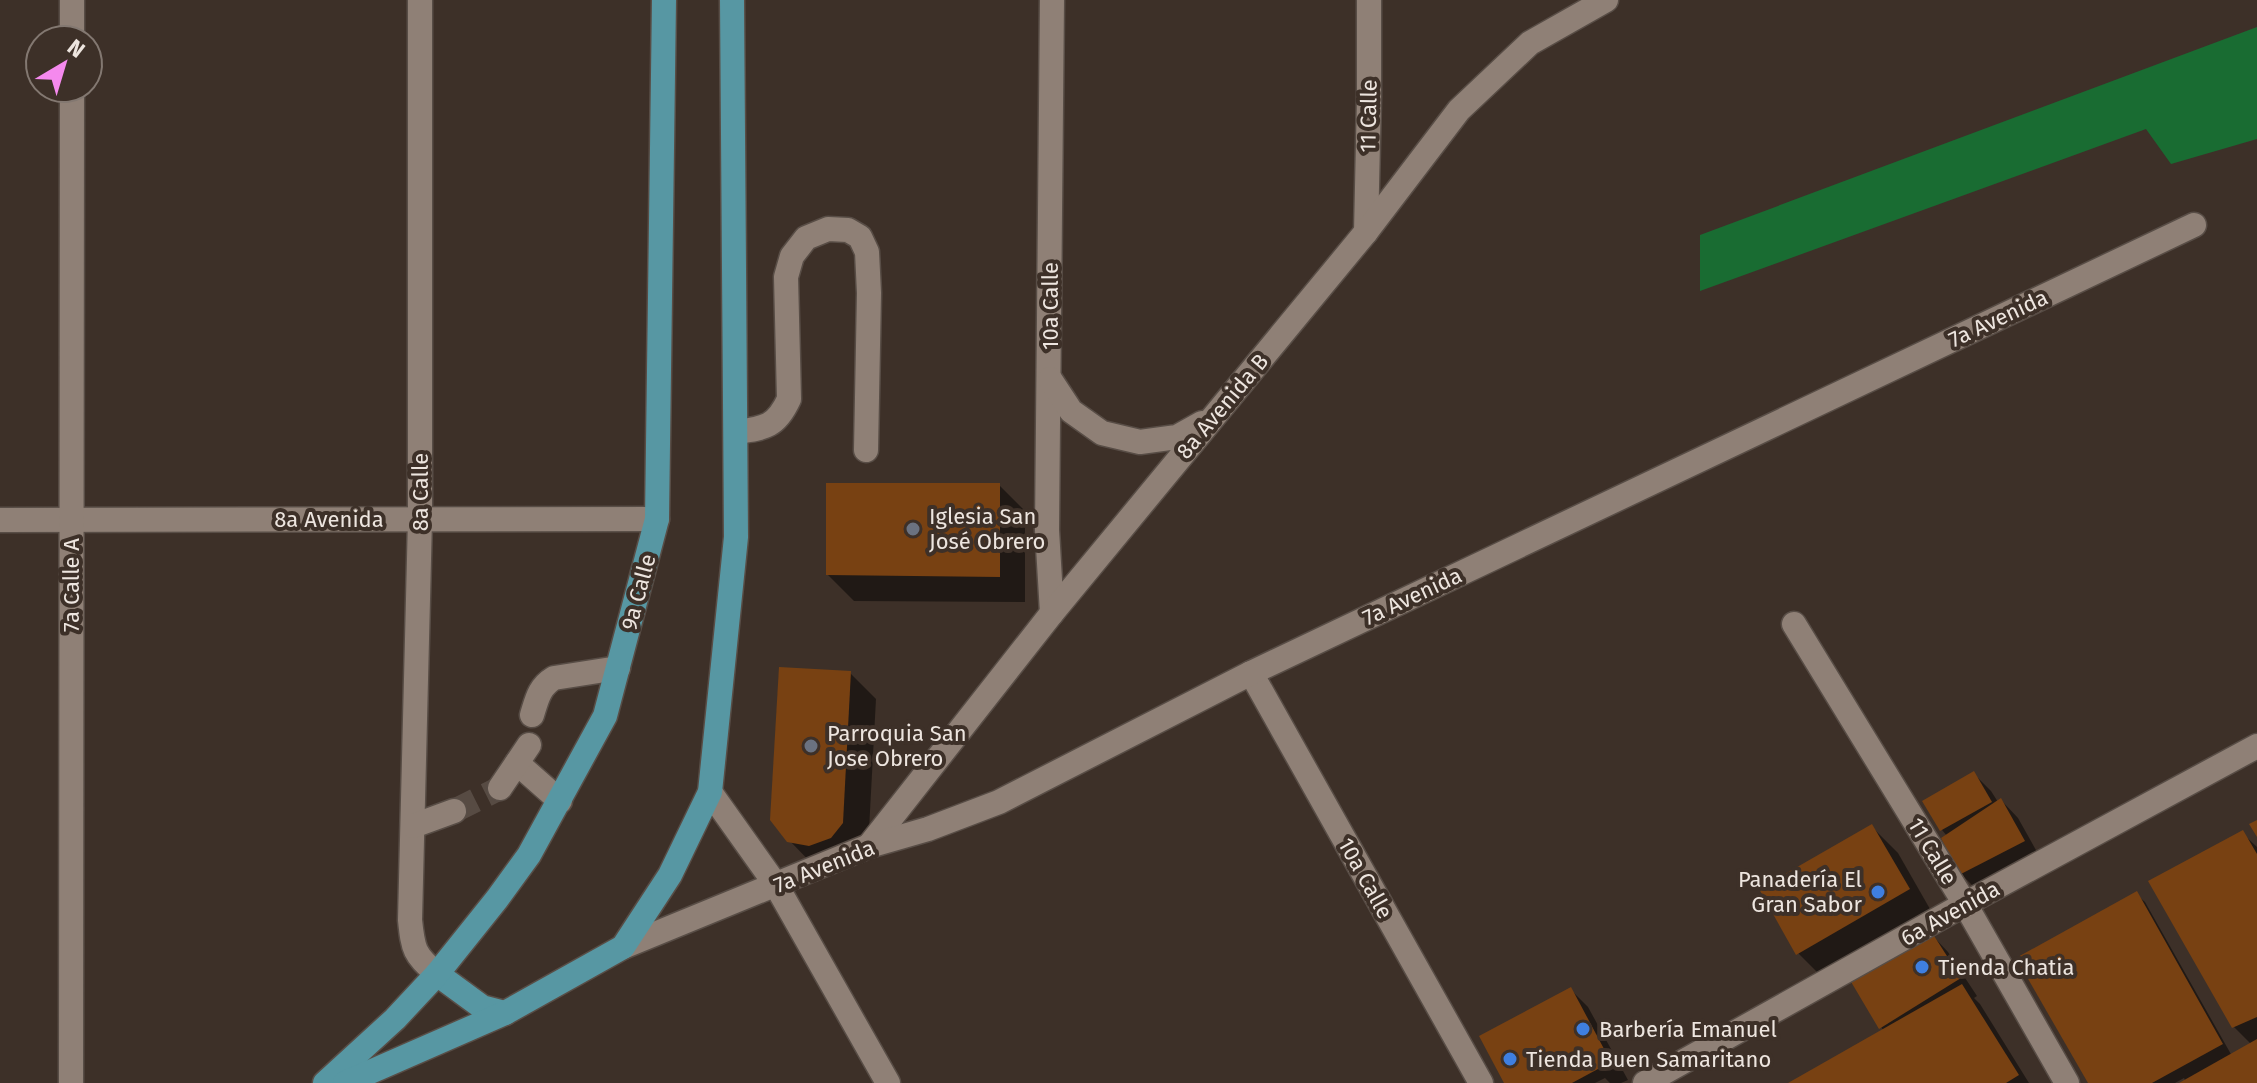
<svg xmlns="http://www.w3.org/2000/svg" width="2257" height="1083" viewBox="0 0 2257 1083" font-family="'Fira Sans',sans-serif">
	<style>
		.forest { fill: #196c32 }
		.shadow { fill: #0007 }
		.building { fill: #784112 }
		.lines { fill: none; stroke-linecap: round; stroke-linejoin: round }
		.minor-tunnel { stroke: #574b43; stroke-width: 24; stroke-dasharray: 24 12; stroke-linecap: butt }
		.minor-casing { stroke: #584d46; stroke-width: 27 }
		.major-casing { stroke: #584d46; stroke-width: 27 }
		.minor { stroke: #8f8076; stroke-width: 24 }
		.major { stroke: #5797a3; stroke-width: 24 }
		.worship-dot { fill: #6b7280; stroke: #3d3028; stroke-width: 3 }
		.shop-dot { fill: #3f7fe0; stroke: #3d3028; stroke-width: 3 }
		.labels { text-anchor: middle; stroke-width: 8; stroke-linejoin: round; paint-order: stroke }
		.street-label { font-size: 22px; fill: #ede5df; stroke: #3d3028 }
		.poi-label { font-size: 22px; fill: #ede5df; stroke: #3d3028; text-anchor: start }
	</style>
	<rect width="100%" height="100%" fill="#3d3028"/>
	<!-- forest -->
	<path class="forest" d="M2257,27v112l-86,25 -25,-35 -446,162v-56z"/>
	<!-- shadow -->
	<g class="shadow">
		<path d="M999,485l26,26v91l-171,-1 -26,-26z"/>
		<path d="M850,673l26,26 -8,150 -53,18 -26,-27z"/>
		<path d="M1974,774l17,17 7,11 3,-2 17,18 23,41 -62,33 -18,-18 -17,-36 3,-2 -5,-6 -17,-29z"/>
		<path d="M1872,827l26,26 36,63 -110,63 -26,-26z"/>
		<path d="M2242,833l15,14v236h-74l3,-1 -2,-4 -9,5h-85l46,-189 9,8 87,154 19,-12 -17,-17z"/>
		<path d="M1931,934l17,18 29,44 -3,2 6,6 49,79h-237l92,-52 -3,-4z"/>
		<path d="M1570,989l18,18 40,73 -7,3h-11l-5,-5 -10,5h-88z"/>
	</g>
	<!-- building -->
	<g class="building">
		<path d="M826,483h174v94l-174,-2z"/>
		<path d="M779,667l72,4 -8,152 -12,15 -22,8 -22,-4 -17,-22z"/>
		<path d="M1974,771l18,31 -52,29 -18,-30z"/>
		<path d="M2001,798l24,43 -66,34 -18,-37z"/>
		<path d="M2257,820v17l-8,-13z"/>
		<path d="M1872,824l38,65 -114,66 -37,-66z"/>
		<path d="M2243,830l14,24v163l-25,11 -84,-147z"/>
		<path d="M2137,891l86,153 -71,39h-64l-72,-125z"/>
		<path d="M1931,931l30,47 -82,51 -32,-54z"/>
		<path d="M1962,984l57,91 -13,8h-218z"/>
		<path d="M1571,987l40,75 -39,21h-68l-25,-47z"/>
		<path d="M2257,1039v44h-78z"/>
	</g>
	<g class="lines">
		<!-- minor-tunnel -->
		<path class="minor-tunnel" d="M454,811l46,-23"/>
		<defs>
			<g id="minor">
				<path d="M420,0v519l-10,401c3,29 4,35 27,54"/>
				<path d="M1052,0l-5,530 5,83"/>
				<path d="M72,40v-40"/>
				<path d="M1366,232l3,-135v-97"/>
				<path d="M1050,379l21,32 31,22 38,9 37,-5 25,-14"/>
				<path d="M736,432c29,-4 40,-5 53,-33l-3,-122 6,-21 14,-18 22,-9 20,1 12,7 7,15 2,41 -3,157"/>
				<path d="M0,520l657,-1"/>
				<path d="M1794,624l171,280 102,179"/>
				<path d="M1251,673l230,410"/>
				<path d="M532,715c5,-16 7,-28 22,-37l64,-10"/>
				<path d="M517,763l43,38"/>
				<path d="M500,788l29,-43"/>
				<path d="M710,792l66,93 112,198"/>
				<path d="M413,826l41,-15"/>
				<path d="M869,846l183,-233 314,-381 93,-122 71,-67 76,-43"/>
				<path d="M623,947l246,-101 59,-17 71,-27 252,-129 943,-448"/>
				<path d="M71,1083l1,-995"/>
				<path d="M1645,1083l320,-179 292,-158"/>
			</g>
			<g id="major">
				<path d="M437,974l45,33 23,6"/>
				<path d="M325,1083l70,-64 42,-45 60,-75 32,-44 76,-139 52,-197 7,-519"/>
				<path d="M345,1083l160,-70 118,-66 47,-72 40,-83 26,-255 -4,-537"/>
			</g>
		</defs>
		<!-- minor casing -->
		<use href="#minor" class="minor-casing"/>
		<!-- major casing -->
		<use href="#major" class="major-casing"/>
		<!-- minor -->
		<use href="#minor" class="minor"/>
		<!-- major -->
		<use href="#major" class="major"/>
	</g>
	<!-- markers -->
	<g class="worship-dot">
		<circle cx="913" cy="529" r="8"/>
		<circle cx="811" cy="746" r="8"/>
	</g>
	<g class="shop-dot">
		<circle cx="1878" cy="892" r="8"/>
		<circle cx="1922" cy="967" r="8"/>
		<circle cx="1583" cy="1029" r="8"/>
		<circle cx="1510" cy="1059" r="8"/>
	</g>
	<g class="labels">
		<!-- street labels -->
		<g class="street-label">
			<text transform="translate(1368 116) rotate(-89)" y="8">11 Calle</text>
			<text transform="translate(1050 306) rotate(-90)" y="8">10a Calle</text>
			<text transform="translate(1998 318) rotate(-25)" y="8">7a Avenida</text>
			<text transform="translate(1222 406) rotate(-50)" y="8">8a Avenida B</text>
			<text transform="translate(420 492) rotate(-90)" y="8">8a Calle</text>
			<text x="329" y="527">8a Avenida</text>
			<text transform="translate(71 585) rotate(-90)" y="8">7a Calle A</text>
			<text transform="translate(638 592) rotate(-75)" y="8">9a Calle</text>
			<text transform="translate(1412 596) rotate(-25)" y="8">7a Avenida</text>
			<text transform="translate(1933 851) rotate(59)" y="8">11 Calle</text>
			<text transform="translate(824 866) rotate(-22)" y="8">7a Avenida</text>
			<text transform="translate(1366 878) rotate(61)" y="8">10a Calle</text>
			<text transform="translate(1950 913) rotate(-29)" y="8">6a Avenida</text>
		</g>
		<!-- poi labels -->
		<g class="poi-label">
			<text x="929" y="524">Iglesia San<tspan x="929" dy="25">José Obrero</tspan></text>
			<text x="827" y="741">Parroquia San<tspan x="827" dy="25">Jose Obrero</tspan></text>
			<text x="1862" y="887" text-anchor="end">Panadería El<tspan x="1862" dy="25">Gran Sabor</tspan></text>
			<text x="1938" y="975">Tienda Chatia</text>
			<text x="1599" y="1037">Barbería Emanuel</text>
			<text x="1526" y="1067">Tienda Buen Samaritano</text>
		</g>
	</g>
	<!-- north arrow -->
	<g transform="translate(64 64) rotate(38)"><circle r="38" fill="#3d3028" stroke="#837871" stroke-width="2"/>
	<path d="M0-6L14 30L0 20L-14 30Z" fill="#f589ee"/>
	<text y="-12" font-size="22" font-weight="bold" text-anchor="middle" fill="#ede5df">N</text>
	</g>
</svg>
